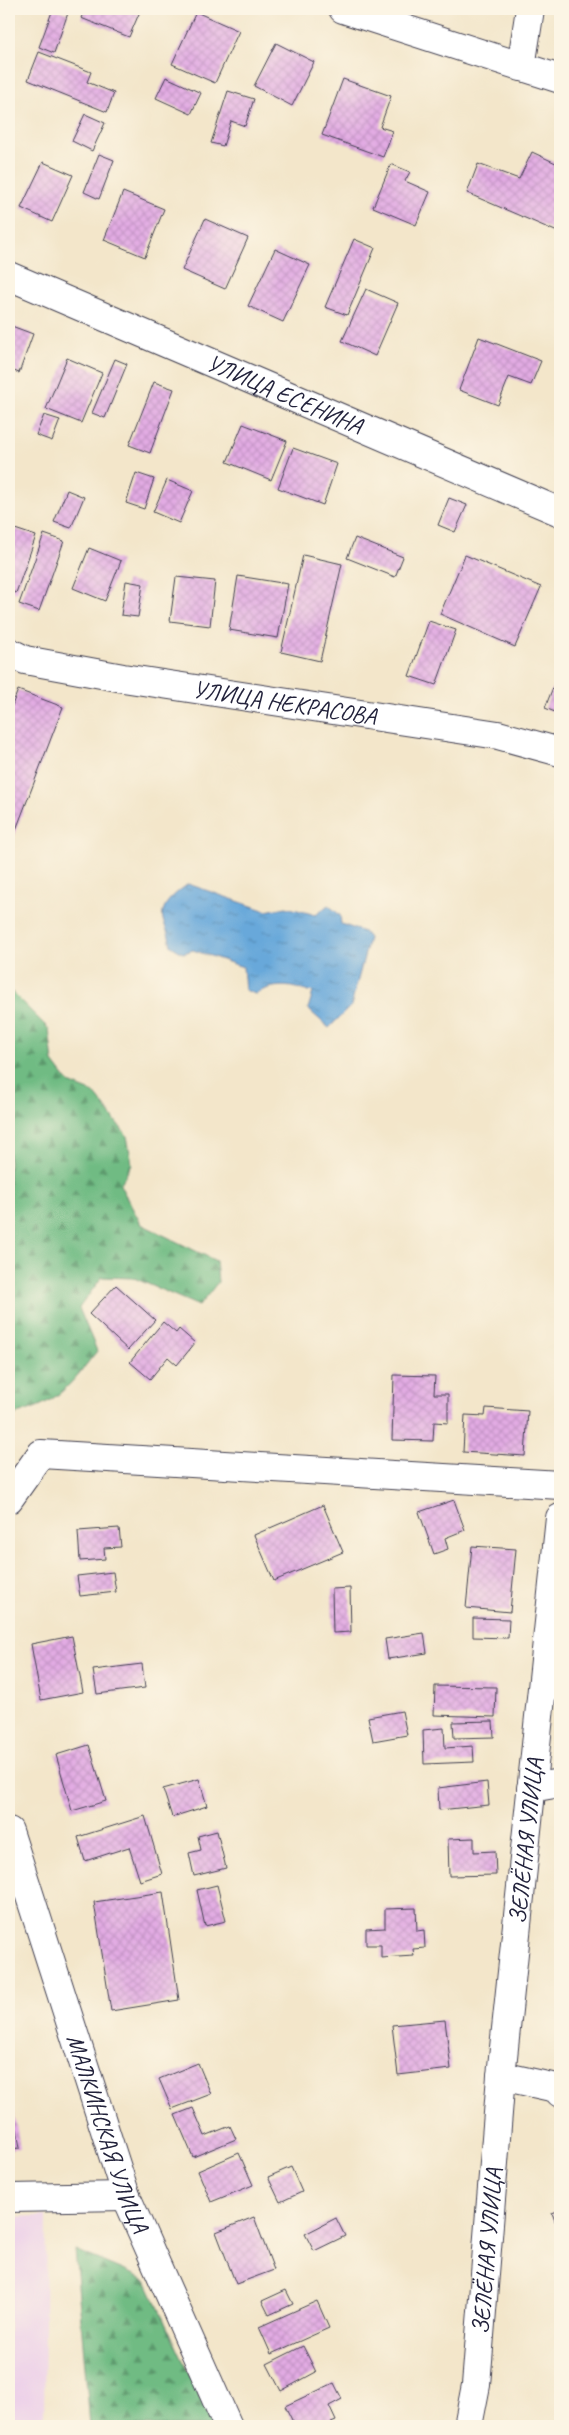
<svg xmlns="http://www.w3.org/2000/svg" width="569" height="2435" viewBox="0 0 569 2435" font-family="Caveat,sans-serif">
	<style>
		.built { fill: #edd1e9 }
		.forest { fill: url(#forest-firs); stroke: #486e5f }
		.water { fill: url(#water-ripples); stroke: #44658a }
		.building { fill: url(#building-cross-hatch) }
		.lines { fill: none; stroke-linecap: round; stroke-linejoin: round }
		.minor-casing { stroke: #413f50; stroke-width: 30 }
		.minor { stroke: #fff; stroke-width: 28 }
		.labels { text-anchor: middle; stroke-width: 4; stroke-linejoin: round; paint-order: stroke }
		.street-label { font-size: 24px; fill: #22223b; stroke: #fcf5e5 }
	</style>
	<defs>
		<pattern id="forest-firs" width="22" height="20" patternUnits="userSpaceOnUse" patternTransform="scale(1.25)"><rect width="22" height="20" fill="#6fbb83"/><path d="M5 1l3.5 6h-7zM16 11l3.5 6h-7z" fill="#5b986c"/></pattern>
		<pattern id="water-ripples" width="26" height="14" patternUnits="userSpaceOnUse" patternTransform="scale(1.25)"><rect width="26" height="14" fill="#67a8da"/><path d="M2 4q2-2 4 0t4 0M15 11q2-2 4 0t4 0" fill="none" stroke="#5488b2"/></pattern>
		<pattern id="building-cross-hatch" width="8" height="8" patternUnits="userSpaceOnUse" patternTransform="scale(1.25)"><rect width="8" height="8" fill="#e2abe3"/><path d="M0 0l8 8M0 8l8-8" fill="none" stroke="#c293c4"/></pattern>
	</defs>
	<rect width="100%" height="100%" fill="#fcf5e5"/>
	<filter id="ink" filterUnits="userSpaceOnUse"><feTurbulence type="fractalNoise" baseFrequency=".02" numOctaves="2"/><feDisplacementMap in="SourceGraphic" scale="10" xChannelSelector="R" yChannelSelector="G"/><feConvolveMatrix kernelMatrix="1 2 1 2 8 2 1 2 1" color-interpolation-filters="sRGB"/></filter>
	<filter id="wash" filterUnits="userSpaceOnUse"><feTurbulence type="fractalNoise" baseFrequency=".0096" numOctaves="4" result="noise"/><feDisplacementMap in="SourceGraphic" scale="20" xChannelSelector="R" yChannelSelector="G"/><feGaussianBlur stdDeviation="1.12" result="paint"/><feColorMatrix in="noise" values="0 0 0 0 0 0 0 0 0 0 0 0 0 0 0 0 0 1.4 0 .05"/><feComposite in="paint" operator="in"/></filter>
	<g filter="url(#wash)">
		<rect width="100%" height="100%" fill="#f3e6ca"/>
		<!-- built -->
		<path class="built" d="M46,2216l-2,210h-35v-209z"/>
		<!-- forest -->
		<g class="forest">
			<path d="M9,989l40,40 4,33 16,21 25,10 33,43 5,28 -12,21 21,39 75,37 2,21 -19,24 -65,-28 -32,-1 -23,31 18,43c-30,38 -40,53 -88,65z"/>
			<path d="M75,2250l71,30 67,146h-123z"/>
		</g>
		<!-- water -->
		<path class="water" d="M188,884l78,27 20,-4 30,8 12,-10 12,10 1,9 23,8 5,6 -18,68 -22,22 -21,-19 5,-17c-22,-6 -37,-10 -58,2l-10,-4 -2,-23 -50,-17 -10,3 -12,-7c-1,-9 -4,-15 -7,-23 -7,-18 13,-30 24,-39z"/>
		<g id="blocks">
			<!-- building -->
			<g class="building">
				<path d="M53,9l15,4 -14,40 -15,-6z"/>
				<path d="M85,9h56l-12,28 -48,-19z"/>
				<path d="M196,12l43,19 -24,52 -43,-19z"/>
				<path d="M276,43l38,19 -22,44 -38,-20z"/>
				<path d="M39,52l52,20 -4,10 27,11 -7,19 -79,-32z"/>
				<path d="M166,77l35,16 -10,21 -35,-16z"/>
				<path d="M343,79l48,17 -11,31 13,4 -10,26 -61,-22z"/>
				<path d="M228,91l26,8 -9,27 -14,-5 -8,25 -12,-3z"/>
				<path d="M85,114l20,9 -13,28 -20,-10z"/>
				<path d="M532,152l28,13v68l-93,-40 11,-29 41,15z"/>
				<path d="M99,154l15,6 -15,39 -15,-7z"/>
				<path d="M43,162l30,13 -21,47 -31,-14z"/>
				<path d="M391,164l19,8 -5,9 25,11 -14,33 -43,-18z"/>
				<path d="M123,192l41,17 -19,48 -41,-17z"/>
				<path d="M205,219l43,19 -23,51 -43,-19z"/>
				<path d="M354,239l21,9 -28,67 -22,-8z"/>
				<path d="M275,249l35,16 -27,57 -35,-16z"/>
				<path d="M366,289l32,14 -23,53 -33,-15z"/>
				<path d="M9,325l24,9 -14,39 -10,-4z"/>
				<path d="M479,337l62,24 -10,24 -22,-8 -11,28 -39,-15z"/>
				<path d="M67,358l35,15 -21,50 -35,-14z"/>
				<path d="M115,359l12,5 -22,54 -13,-5z"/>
				<path d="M154,382l20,7 -24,64 -21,-8z"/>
				<path d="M44,415l16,5 -8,21 -16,-6z"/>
				<path d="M243,424l44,17 -16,39 -44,-18z"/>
				<path d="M293,448l44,16 -14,41 -45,-17z"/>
				<path d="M136,473l18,6 -10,30 -18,-6z"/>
				<path d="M167,480l26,11 -14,32 -26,-11z"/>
				<path d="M67,490l17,7 -13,31 -17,-6z"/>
				<path d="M449,498l18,7 -12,27 -17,-7z"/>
				<path d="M9,527l27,9 -20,57 -7,-3z"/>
				<path d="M44,534l20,7 -25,70 -20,-7z"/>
				<path d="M355,538l48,19 -8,20 -48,-19z"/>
				<path d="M89,548l32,13 -16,40 -32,-13z"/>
				<path d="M303,555l39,9 -22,97 -39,-9z"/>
				<path d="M465,555l76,32 -26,60 -75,-33z"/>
				<path d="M238,576l50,8 -10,54 -49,-8z"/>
				<path d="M176,577l39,4 -5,45 -40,-5z"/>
				<path d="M126,581l17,3 -5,33 -17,-2z"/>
				<path d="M429,621l27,9 -20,55 -27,-9z"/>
				<path d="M560,669v45l-15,-6z"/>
				<path d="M18,690l45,17 -54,141v-135z"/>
				<path d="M116,1285l39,35 -27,30 -39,-36z"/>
				<path d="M163,1322l13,11 3,-4 16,14 -18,22 -9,-8 -18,22 -20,-17z"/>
				<path d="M394,1375l41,1 -1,18h14v29l-14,-1 -1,19 -41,-1z"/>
				<path d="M486,1408l42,3 -3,45 -62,-4 2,-37 20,1z"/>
				<path d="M454,1500l11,30 -20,8 3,11 -14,5 -15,-42z"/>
				<path d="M323,1505l20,47 -69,29 -20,-46z"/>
				<path d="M119,1528l2,19 -17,1 1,11 -25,2 -2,-30z"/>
				<path d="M472,1546l44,3 -6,63 -44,-4z"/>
				<path d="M113,1572l3,20 -36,4 -3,-20z"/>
				<path d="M350,1588l1,44 -18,1 -1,-44z"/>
				<path d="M473,1618l36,1 -1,19 -35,-1z"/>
				<path d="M424,1633l3,20 -39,6 -3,-20z"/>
				<path d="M72,1636l11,56 -42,8 -10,-56z"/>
				<path d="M142,1664l3,24 -48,6 -4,-24z"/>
				<path d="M435,1686l61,1 -1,30 -61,-2z"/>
				<path d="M402,1711l5,24 -34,6 -5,-24z"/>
				<path d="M493,1721l1,16 -40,1 -1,-16z"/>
				<path d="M444,1728l1,20 28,-2 1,16 -50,2 -1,-34z"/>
				<path d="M89,1745l17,56 -34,10 -16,-56z"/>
				<path d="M199,1779l8,27 -35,11 -9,-28z"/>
				<path d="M487,1782l2,23 -50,5 -1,-22z"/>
				<path d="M145,1816l17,58 -22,7 -11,-34 -44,14 -7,-24z"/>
				<path d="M217,1831l9,37 -32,8 -5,-23 12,-3 -3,-14z"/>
				<path d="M474,1838v14l21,-1 1,24 -47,1 -1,-37z"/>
				<path d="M217,1885l9,36 -21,5 -8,-36z"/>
				<path d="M163,1892l16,108 -68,11 -17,-109z"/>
				<path d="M416,1908l1,23 7,-1 1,18 -12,1 1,7 -33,2v-13h-15v-16l19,-1v-19z"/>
				<path d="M445,2020l6,49 -53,6 -6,-50z"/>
				<path d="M198,2063l13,31 -39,15 -13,-30z"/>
				<path d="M10,2090l10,58 -11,1v-58z"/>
				<path d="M193,2108l12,28 25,-10 6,13 -43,18 -18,-42z"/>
				<path d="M239,2153l14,32 -42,17 -13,-31z"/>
				<path d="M560,2160v19l-6,-17z"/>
				<path d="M291,2167l11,25 -22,10 -12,-25z"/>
				<path d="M560,2210v24l-8,-21z"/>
				<path d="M254,2217l20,53 -38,14 -20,-52z"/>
				<path d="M336,2218l9,18 -31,15 -9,-17z"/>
				<path d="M286,2290l7,14 -24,11 -7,-14z"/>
				<path d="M317,2301l12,27 -58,26 -12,-27z"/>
				<path d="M303,2346l13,26 -35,19 -14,-27z"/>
				<path d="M334,2383l8,16 -13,7 7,15 -12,5h-29l-10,-20z"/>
			</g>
		</g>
	</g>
	<g filter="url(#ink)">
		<use href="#blocks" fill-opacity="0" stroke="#413f50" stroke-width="1"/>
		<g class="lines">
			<defs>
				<g id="minor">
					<path d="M343,9l217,70"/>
					<path d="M521,67l9,-58"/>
					<path id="s1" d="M9,276l551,236"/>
					<path id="s2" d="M9,652l16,8 98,18 375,57 62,17"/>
					<path d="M9,1499l32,-45 519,31"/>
					<path d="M531,1788l29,-5"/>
					<path id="s3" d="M9,1831l117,365 102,230"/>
					<path d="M501,2076l55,12 4,5"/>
					<path d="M9,2198l117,-2"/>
					<path id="s4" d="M468,2426l8,-41 25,-309 59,-558"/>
				</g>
			</defs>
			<!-- minor casing -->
			<use href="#minor" class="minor-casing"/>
			<!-- minor -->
			<use href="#minor" class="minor"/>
		</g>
	</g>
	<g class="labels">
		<!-- street labels -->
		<g class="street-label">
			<text dy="8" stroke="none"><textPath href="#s1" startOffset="300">УЛИЦА ЕСЕНИНА</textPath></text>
			<text dy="8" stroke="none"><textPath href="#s2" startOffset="281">УЛИЦА НЕКРАСОВА</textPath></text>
			<text dy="8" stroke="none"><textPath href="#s4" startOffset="588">ЗЕЛЁНАЯ УЛИЦА</textPath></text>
			<text dy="8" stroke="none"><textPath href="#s3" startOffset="318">МАЛКИНСКАЯ УЛИЦА</textPath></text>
			<text dy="8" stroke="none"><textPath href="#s4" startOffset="176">ЗЕЛЁНАЯ УЛИЦА</textPath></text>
		</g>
	</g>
	<!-- margin -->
	<rect width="569" height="2435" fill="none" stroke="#fcf5e5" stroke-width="30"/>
</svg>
